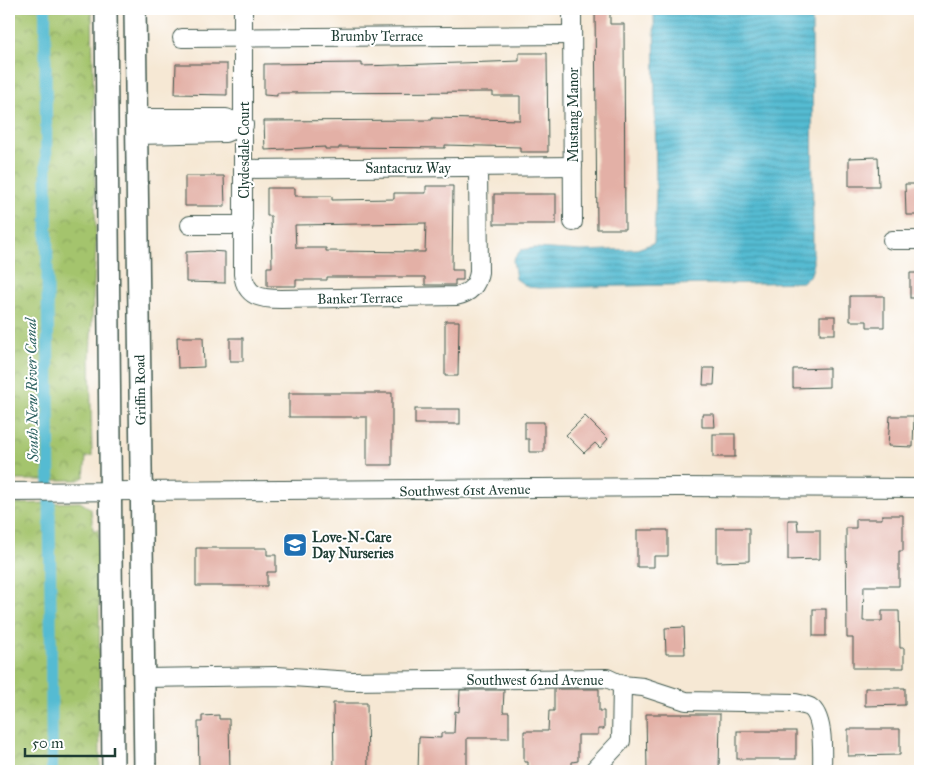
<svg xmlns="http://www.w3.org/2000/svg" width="929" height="780" viewBox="0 0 929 780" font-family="'IM FELL Great Primer',serif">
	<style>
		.park { fill: url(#park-crowns); stroke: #628050 }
		.water { fill: url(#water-rules); stroke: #3a7c83 }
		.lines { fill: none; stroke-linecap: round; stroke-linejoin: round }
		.canal { stroke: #54bbd2; stroke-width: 12 }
		.building { fill: #e3b0a6; fill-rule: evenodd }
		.minor-casing { stroke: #3f574c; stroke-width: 20 }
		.major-casing { stroke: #3f574c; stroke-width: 24 }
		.minor { stroke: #fff; stroke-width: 18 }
		.major { stroke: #fff; stroke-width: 21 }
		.labels { text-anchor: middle; stroke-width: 4; stroke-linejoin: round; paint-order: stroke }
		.street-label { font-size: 14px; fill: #1f3d34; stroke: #fff }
		.poi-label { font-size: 14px; font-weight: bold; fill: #1f3d34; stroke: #fff; text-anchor: start }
		.water-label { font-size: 15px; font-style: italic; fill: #2f6363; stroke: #fff }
	</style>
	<defs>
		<pattern id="park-crowns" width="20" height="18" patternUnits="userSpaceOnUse" patternTransform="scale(1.25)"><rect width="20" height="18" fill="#a4c46d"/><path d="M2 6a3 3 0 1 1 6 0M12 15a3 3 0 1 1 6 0" fill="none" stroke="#85a05a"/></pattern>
		<pattern id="water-rules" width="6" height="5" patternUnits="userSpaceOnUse" patternTransform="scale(1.25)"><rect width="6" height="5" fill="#54bbd2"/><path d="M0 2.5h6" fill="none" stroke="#4599ab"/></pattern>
	</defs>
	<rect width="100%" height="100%" fill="#fff"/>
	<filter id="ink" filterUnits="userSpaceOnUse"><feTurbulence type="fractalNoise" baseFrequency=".02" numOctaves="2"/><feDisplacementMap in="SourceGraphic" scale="10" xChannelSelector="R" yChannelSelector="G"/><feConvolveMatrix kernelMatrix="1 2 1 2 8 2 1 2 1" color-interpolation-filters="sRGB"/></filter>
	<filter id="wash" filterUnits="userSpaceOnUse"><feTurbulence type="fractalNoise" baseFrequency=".0096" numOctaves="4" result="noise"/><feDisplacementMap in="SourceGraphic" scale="20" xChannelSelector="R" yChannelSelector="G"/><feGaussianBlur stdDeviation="1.12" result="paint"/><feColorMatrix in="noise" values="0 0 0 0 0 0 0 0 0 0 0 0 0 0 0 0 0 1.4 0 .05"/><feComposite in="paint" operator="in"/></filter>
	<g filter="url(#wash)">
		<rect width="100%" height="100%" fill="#f6e8d4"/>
		<!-- park -->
		<g class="park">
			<path d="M9,9h83l4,237 -6,110 2,100 -6,1 -2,20 -6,3h-63l-6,-6z"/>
			<path d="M80,502l11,7 2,21h6l1,241h-91v-263l6,-4z"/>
		</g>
		<!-- water -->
		<path class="water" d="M654,9h158l1,258 -2,7 -8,8 -264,6 -11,-1 -12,-8 -3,-19 8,-10 14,-2 46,3 56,-2 17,-6 2,-52z"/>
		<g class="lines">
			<!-- canal -->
			<path class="canal" d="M45,9l7,762"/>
		</g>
		<g id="blocks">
			<!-- building -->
			<g class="building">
				<path d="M595,9h15v15h14l1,205h-28z"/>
				<path d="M519,53h28l1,99h-28v-5l-75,-2v3l-106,-1v2h-14v-2l-60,3 -1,-29 168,-1v-2l88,2v-24h-27v-4l-216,1v3l-13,-1v-31l98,-1v3l130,-4 27,-1z"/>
				<path d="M176,64h51v31l-52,-1z"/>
				<path d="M878,157l1,29h-30v-28z"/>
				<path d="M185,176h39l1,30h-40z"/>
				<path d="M905,184h15v27h-3v4h-11z"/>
				<path d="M426,186h27l-1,84h11v10h-8v5h-30v-8h-98v3h-31v6h-29v-19h5l-1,-51h-4v-28h28v8h37v4l62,-1v-6h32zM426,223l-1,29 -99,-1v-3h-30l-1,-23z"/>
				<rect x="494" y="194" width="62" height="30"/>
				<path d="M209,251l16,1v31l-39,-1v-30z"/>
				<rect x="910" y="273" width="10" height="25"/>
				<path d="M850,296h34v31h-17v-6h-17z"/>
				<rect x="820" y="316" width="15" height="18"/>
				<path d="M445,321h14l-1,55h-13z"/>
				<path d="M177,337h26l1,30 -26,1z"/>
				<rect x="230" y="338" width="13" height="23"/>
				<path d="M704,368h11l-1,17h-11z"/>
				<path d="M829,368v19l-36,1v-19z"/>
				<path d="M289,393h103v72h-25v-48h-78z"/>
				<rect x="415" y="409" width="45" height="15"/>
				<path d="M702,414h12l1,13h-13z"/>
				<path d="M585,416l23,23 -8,9 -5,-5 -11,10 -18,-18z"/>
				<path d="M890,416h24l-1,31 -25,-1z"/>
				<path d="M525,422h19v30h-15v-13h-4z"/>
				<rect x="713" y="434" width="22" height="23"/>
				<path d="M882,515h21v36h-4v35h-35l-1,35h19v-10h17l1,37h4v20h-51v-30h-6l-1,-110h10v-9h26z"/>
				<path d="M788,520h9l1,10h22v29l-32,1z"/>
				<path d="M717,528h32v33l-32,1z"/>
				<path d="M637,530h31v26h-14v11h-17z"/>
				<path d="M196,548h71v7h9v17h-9v14h-71z"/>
				<rect x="813" y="609" width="13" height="27"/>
				<path d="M684,627l1,27h-19l-1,-26z"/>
				<path d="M865,688h40v17l-40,1z"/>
				<path d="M554,689h45v22h5v18h-6v6h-20v26l-6,1v9h-44v-9h-4v-31h24l1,-20h5z"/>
				<path d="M460,690h44l-1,22h6v26h-42v33h-49l1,-34 22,1v-5h13l1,-22 4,1z"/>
				<path d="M333,703h34l1,68h-34z"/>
				<path d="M646,714h74l-1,57h-72z"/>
				<path d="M219,715v4h10l1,52h-31l-1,-49h4v-6z"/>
				<path d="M848,729h52v26l-52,1z"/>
				<rect x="737" y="731" width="59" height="28"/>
			</g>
		</g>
	</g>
	<g filter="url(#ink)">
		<use href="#blocks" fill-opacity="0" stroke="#3f574c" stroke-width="1"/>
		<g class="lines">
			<defs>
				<g id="minor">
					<path d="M243,9v265c3,23 18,25 38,25l175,-3c14,-3 21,-10 23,-24l-1,-105"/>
					<path d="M572,9l1,213"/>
					<path d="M182,38l390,-3"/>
					<path d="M137,118h89l18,7"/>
					<path d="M137,135l88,-2 19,-8"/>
					<path d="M244,169l329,-3"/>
					<path d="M190,225h54"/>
					<path d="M892,240h28"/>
					<path d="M9,492l669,-5 242,1"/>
					<path d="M143,678l134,-2 75,5 255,-3 15,7 21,2 43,14 109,2c4,1 11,2 15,4 15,10 12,48 12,64"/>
					<path d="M593,771l28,-30 1,-56"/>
				</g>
				<g id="major">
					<path d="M106,9l7,762"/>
					<path d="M135,9l10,762"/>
				</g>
			</defs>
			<!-- minor casing -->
			<use href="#minor" class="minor-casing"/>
			<!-- major casing -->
			<use href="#major" class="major-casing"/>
			<!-- minor -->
			<use href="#minor" class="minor"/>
			<!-- major -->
			<use href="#major" class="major"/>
		</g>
	</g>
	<!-- icons -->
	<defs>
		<symbol id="school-square" viewBox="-11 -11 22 22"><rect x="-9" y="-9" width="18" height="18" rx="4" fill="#1f6fb2" stroke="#fff"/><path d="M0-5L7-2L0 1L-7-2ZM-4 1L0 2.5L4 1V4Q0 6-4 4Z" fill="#fff"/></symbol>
	</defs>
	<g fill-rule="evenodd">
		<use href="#school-square" x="281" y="531" width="28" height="28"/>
	</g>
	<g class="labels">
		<!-- street labels -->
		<g class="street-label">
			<text x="377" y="41">Brumby Terrace</text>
			<text transform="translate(573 115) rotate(-90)" y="5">Mustang Manor</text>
			<text transform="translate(244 150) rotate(-90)" y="5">Clydesdale Court</text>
			<text x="408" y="173">Santacruz Way</text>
			<text transform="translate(360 298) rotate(-1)" y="5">Banker Terrace</text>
			<text transform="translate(140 390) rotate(-91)" y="5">Griffin Road</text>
			<text transform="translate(465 490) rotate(-1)" y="5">Southwest 61st Avenue</text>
			<text x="535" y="685">Southwest 62nd Avenue</text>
		</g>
		<!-- poi labels -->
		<g class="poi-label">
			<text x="312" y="542">Love-N-Care<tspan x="312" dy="16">Day Nurseries</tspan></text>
		</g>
		<!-- water labels -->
		<g class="water-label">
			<text transform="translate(32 390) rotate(-91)" y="5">South New River Canal</text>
		</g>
	</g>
	<!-- margin -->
	<rect width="929" height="780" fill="none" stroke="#fff" stroke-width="30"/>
	<!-- scale -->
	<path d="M25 748v8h90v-8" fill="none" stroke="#1f3d34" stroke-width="2.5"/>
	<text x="32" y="748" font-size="15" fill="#1f3d34" stroke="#ffffff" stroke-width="4" paint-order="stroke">50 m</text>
</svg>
